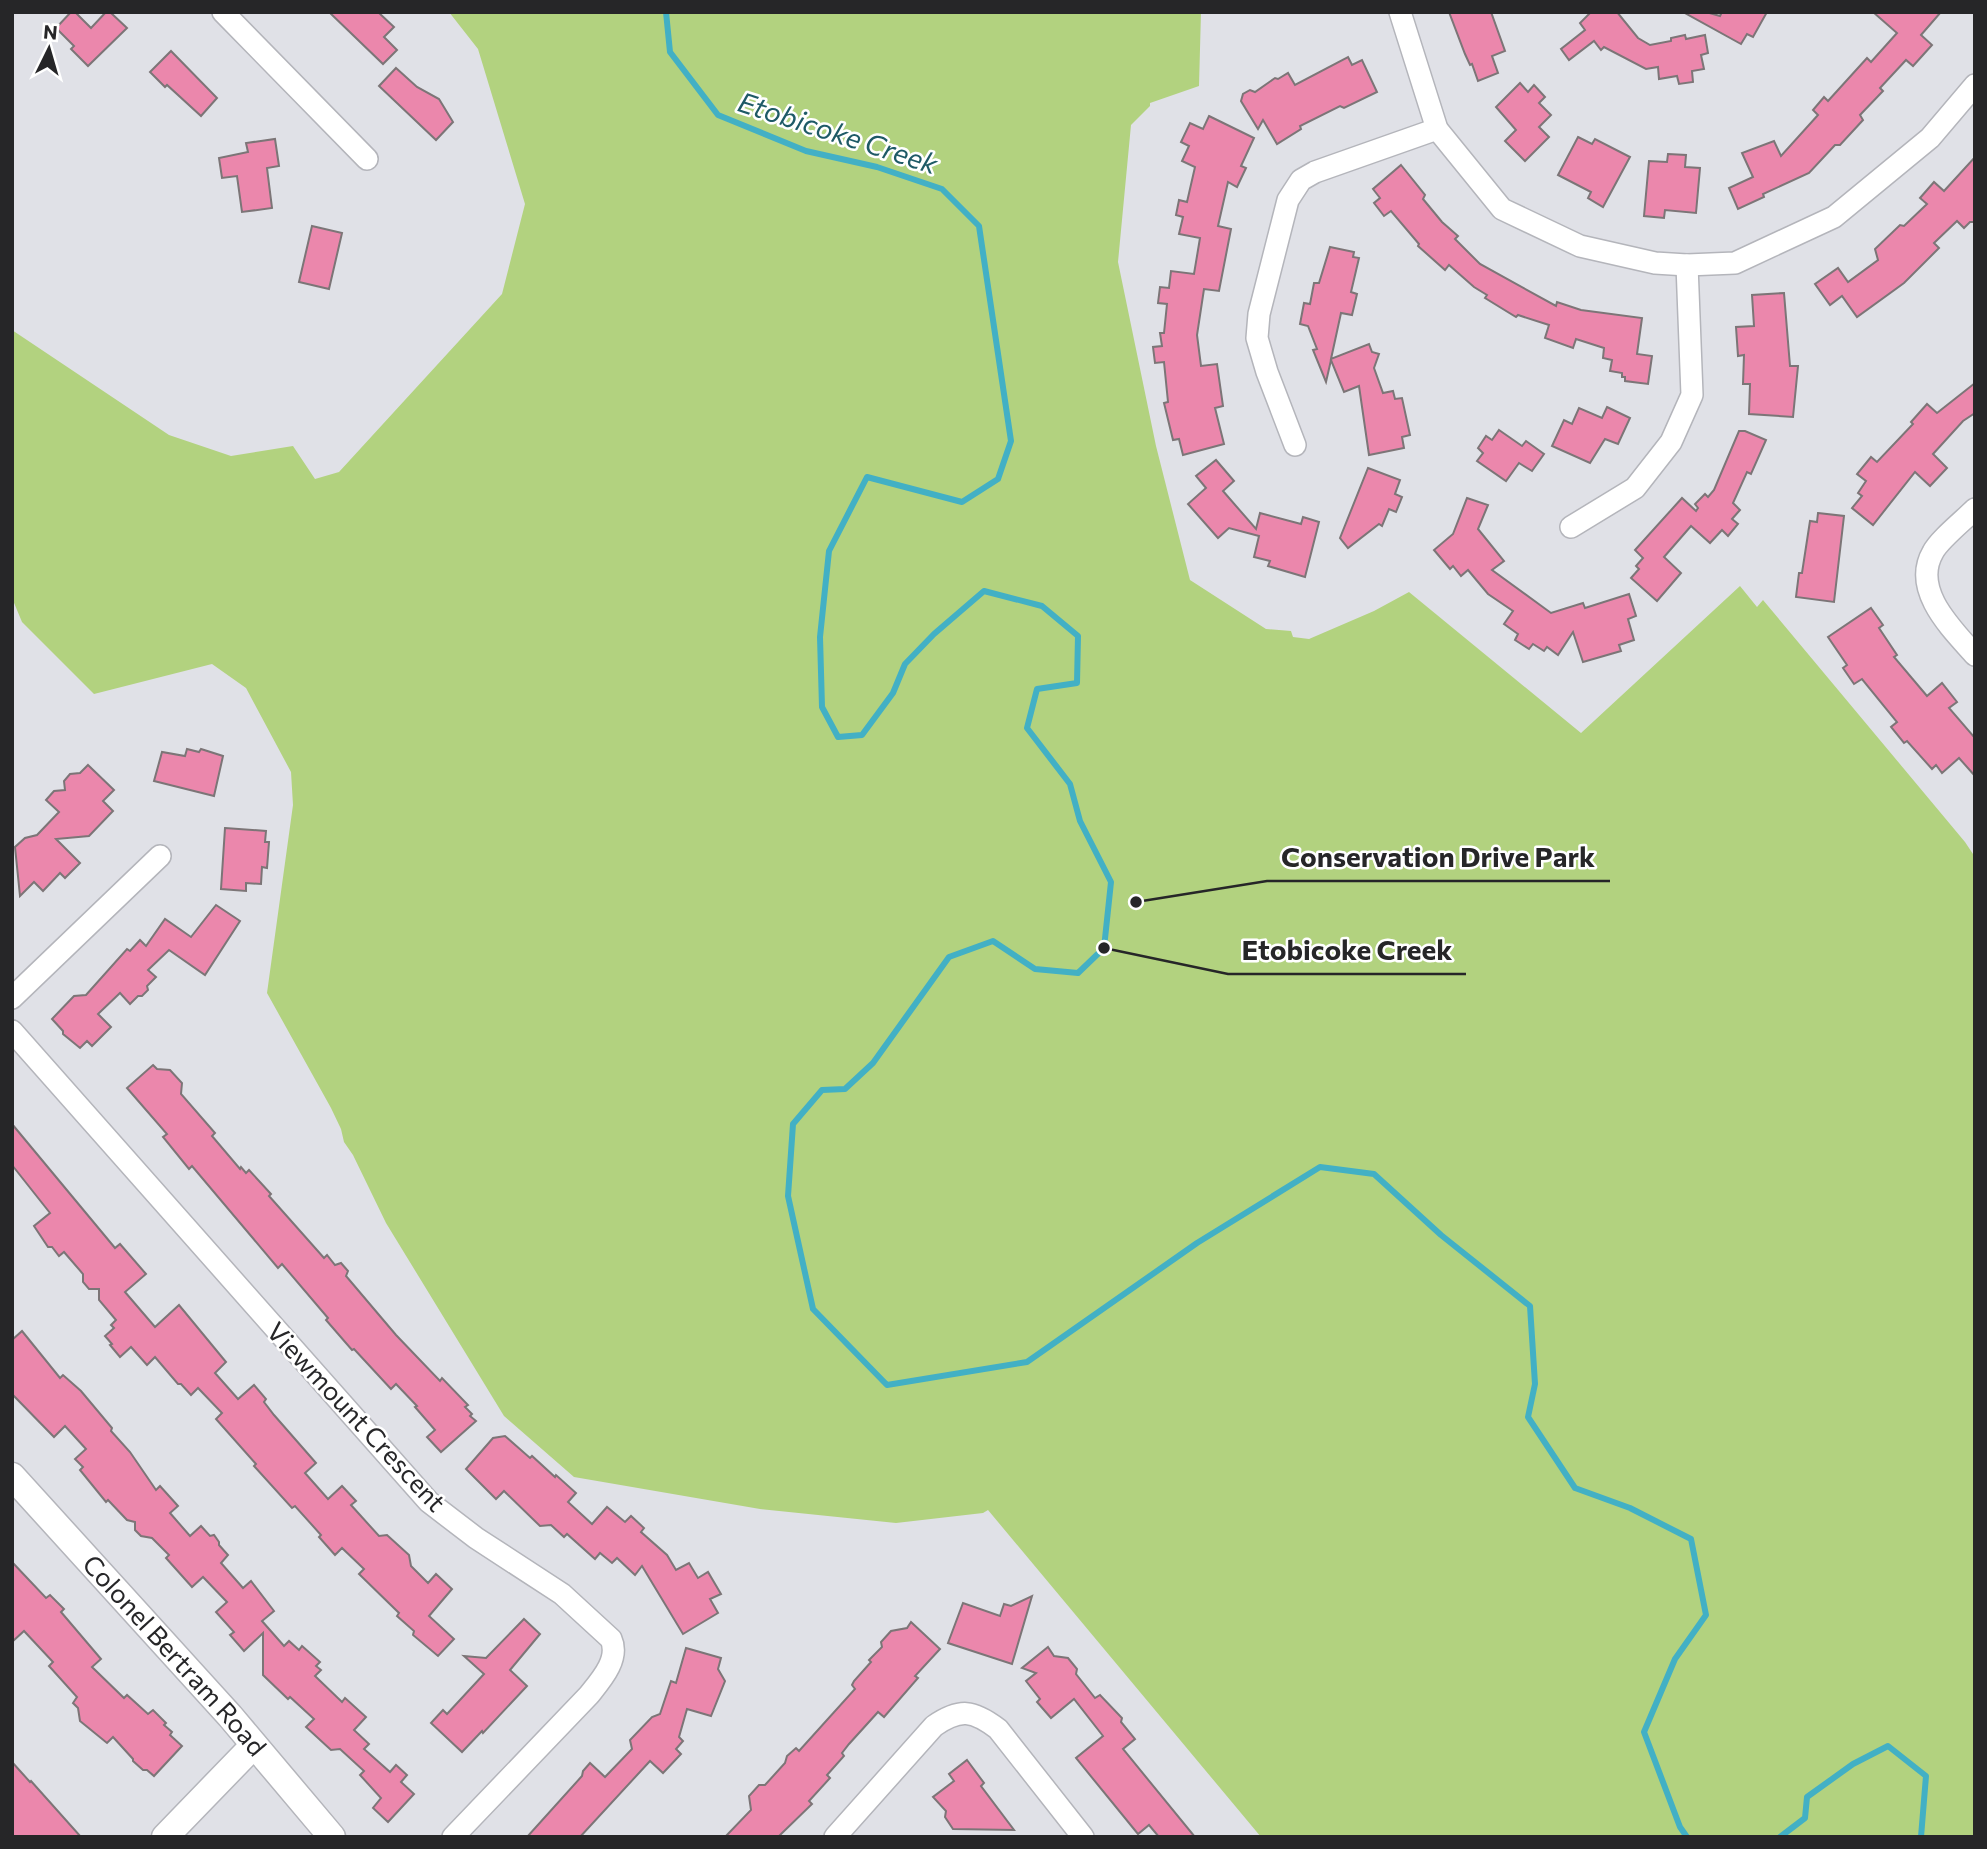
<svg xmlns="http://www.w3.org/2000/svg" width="1987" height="1849" viewBox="0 0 1987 1849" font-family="Commissioner,sans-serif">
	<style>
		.green { fill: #b2d27f }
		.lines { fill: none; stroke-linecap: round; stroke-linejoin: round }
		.stream { stroke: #42b0c5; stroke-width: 6 }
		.building { fill: #eb87ac; stroke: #7c7577; stroke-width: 2 }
		.minor-casing { stroke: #b4b5bb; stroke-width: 24 }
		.tertiary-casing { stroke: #b4b5bb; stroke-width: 29 }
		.minor { stroke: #fff; stroke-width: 21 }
		.tertiary { stroke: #fff; stroke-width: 26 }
		.labels { text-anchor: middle; stroke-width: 5; stroke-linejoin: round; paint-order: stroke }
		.street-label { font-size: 26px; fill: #262628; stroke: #fff }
		.water-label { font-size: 28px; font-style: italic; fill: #1e5a66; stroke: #fff }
		.leader { fill: none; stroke: #262628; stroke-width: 2.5 }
		.callout-dot { fill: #262628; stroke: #fff; stroke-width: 2.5 }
		.callout-label { font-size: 28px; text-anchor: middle; font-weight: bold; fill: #262628; stroke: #fff; stroke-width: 5; stroke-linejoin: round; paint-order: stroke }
	</style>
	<rect width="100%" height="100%" fill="#e0e1e7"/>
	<!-- green -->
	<path class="green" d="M449,12h752l-2,74 -49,17v3l-19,19 -13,137 38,184 34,134 76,49 25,2 2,6 16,2 65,-28 35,-19 172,141 159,-147 17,21 6,-7 202,242 10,15v980h-714l-273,-327 -5,3 -87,10 -136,-14 -186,-32 -70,-61 -118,-193 -33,-68 -9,-13 -3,-13 -10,-21 -64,-115 26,-188 -2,-33 -45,-84 -34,-24 -118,30 -72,-72 -10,-24v-268l157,105 62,21 62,-10 22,33 24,-7 163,-178 23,-90 -47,-155z"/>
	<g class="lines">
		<!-- stream -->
		<g class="stream">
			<path d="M666,12l4,40 48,63 88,36 71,16 65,22 37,37 32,215 -13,38 -36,23 -95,-25 -38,74 -9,86 2,70 16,30 24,-2 31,-42 12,-29 29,-30 50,-43 58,15 36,30 -1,47 -40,6 -10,39 43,56 10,37 31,61 -7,66 -26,25 -43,-4 -42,-28 -44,16 -76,106 -28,26 -23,1 -29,34 -5,72 25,113 74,76 140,-23 170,-119 123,-76 54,7 67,61 89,71 5,78 -7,33 47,71 55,20 61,31 15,76 -31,44 -31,73 36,95 7,10"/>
			<path d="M1780,1837l25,-19 2,-21 46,-33 35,-18 38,30 -5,61"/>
		</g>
	</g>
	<!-- building -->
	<g class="building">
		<path d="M71,12h4l16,16 15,-16h4l17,16 -39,38 -17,-17 3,-3 -18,-18z"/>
		<path d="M329,12h49l16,15 -10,10 13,13 -14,14z"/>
		<path d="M1449,12h42l14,39 -13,5 6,17 -20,8 -6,-17 -2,1 -5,-11z"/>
		<path d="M1591,12h26l21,26 12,7 21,-4v-3l14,-3 1,4 19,-4 3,18 -7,2 3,14 -12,2 1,11 -14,2 -2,-8 -18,3 -1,-12 -12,2 -42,-22 -3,3 -7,-9 -25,19 -8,-11 24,-19 -5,-7z"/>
		<path d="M1706,12l14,4 2,-4h45l-14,25 -6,-3 -6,10 -56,-31z"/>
		<path d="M1873,12h68l-20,23 11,10 -19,21 -7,-6 -26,28 3,3 -23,24 3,5 -23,25h-5l-26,28 -46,21 1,3 -26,12 -9,-21 24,-11 -11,-24 32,-12 7,15 37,-41 -5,-5 11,-13 4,4 39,-43 4,4 26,-29z"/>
		<path d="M171,51l46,47 -16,18 -34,-31 -2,2 -15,-15z"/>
		<path d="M1348,57l4,8 10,-5 15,32 -33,16 -4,-2 -40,20 1,3 -24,15 -14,-24 -5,9 -17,-28 2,-7 7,-4 5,2 20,-14 3,1 10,-6 7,12z"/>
		<path d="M396,68l21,19 22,12 14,23 -17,18 -57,-54z"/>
		<path d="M1520,83l8,9 6,-7 11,12 -6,6 12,12 -12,12 10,10 -24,24 -20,-20 11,-11 -20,-23z"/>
		<path d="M1209,116l45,22 -13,28 5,2 -9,19 -9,-5 -10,44 13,3 -12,62 -15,-2 -7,46 4,31 16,-2 6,42 -8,2 9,36 -41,11 -4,-16 -6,1 -9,-37 4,-1 -4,-40 -9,1 -2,-16 9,-1 -2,-13h4l3,-29 -9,-1 2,-16 9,1 2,-17 23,3 6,-36 -21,-4 4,-17 -7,-2 3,-15 8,2 8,-35 -13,-6 7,-15 -8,-4 9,-19 13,6z"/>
		<path d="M1578,137l14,7 3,-5 35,18 -27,50 -15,-9 3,-6 -33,-17z"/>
		<path d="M275,139l4,27 -12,2 5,40 -30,4 -5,-36 -15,2 -3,-20 29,-6 -2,-9z"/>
		<path d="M1668,154l18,1 -1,12 15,1 -4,45 -31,-3 -1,8 -20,-2 5,-55 18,1z"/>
		<path d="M1975,157v65h-5l-6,6 -7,-7 -23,22 5,5 -35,35 -47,34 -15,-21 -12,9 -15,-21 23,-16 10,14 30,-22 -3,-11 25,-24 4,1 23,-22 -7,-6 14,-16 10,9z"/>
		<path d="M1401,165l24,30 -2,4 19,23 16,14 -3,3 25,25 76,42 1,-4 24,8 61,8 -5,36 15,2 -4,28 -23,-3v-4h-3v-4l-12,-2 2,-11 -9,-2 1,-10 -28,-9 -3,9 -28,-10 4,-13 -31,-10 -2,2 -31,-19 2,-3 -13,-8 -25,-22 -4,5 -27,-24 1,-2 -28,-33 -7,5 -10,-13 6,-5 -7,-9z"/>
		<path d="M312,226l30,7 -13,56 -30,-7z"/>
		<path d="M1330,247l24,5 -1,5 6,1 -8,34 6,2 -5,21 -11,-2 -10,46 38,-15 3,8 7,2 -5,14 9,25 10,-2 2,8 7,-1 8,37 -8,2 2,11 -35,7 -10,-69 -15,6 -13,-32 -5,22 -13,-32 4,-1 -9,-23 -8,-2 4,-21 6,1 4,-21h5z"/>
		<path d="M1784,293l6,73h8l-5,51 -44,-3 1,-30h-7l1,-29 -6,1 -2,-29 18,-1 -2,-31z"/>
		<path d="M1975,383v30l-12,8 -30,33 14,14 -17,18 -15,-14 -42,53 -21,-17 10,-12 -4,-3 8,-12 -9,-7 14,-17 6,5 36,-38 -2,-2 16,-18 10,9z"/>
		<path d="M1607,407l23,11 -12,26 -13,-5 -15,24 -38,-17 12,-26 8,4 7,-16 23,10z"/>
		<path d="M1499,430l23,16 4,-5 18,13 -12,17 -13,-8 -13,18 -29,-20 6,-8 -5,-5 8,-12 6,4z"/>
		<path d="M1739,431h6l21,9 -15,34 -4,-2 -14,31 7,7 -8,9 6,5 -10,12 -6,-6 -12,13 -19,-17 -27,31 17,16 -24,28 -26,-23 8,-9 -3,-3 7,-8 -8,-8 47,-52 14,13 2,-3 -3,-4 10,-10 3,3 6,-7z"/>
		<path d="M1216,460l18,21 -11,10 33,38 4,-16 41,11 2,-7 16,5 -14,55 -37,-11 2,-5 -16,-4 5,-21 -30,-8 -11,10 -30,-34 18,-16 -10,-12z"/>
		<path d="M1368,468l32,12 -5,14 7,3 -6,15 -7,-3 -7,17 -3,-2 -31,24 -8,-10z"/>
		<path d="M1467,498l21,7 -10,24 26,32 -12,9 59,43 32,-10 2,5 44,-14 7,22 -8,3 6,21 -15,5 2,6 -38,11 -10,-30 -15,23 -11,-8 -3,4 -11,-7 -4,5 -14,-9 3,-6 -14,-10 9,-13 -25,-17 -20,-24 -7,6 -8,-10 -3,3 -16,-19 19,-16z"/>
		<path d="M1818,513l26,3 -10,86 -38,-5 3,-24h3l8,-52 7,1z"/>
		<path d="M1871,608l12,17 -4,3 18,27 -3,2 33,39 15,-13 15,19 -8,6 26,30v38l-16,-18 -17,15 -6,-8 -4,4 -25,-28 -3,2 -13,-16 6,-5 -35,-43 -8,5 -11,-16 4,-3 -19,-28z"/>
		<path d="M187,749l12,3 2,-3 22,7 -9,40 -60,-15 8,-29 23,4z"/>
		<path d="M88,765l26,25 -11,11 10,10 -24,25 -33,3 24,24 -15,15 -5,-5 -17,18 -9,-9 -14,14 -5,-49 10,-9 12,-3 22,-23 -13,-12 8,-9 11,-1 -1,-9 6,-7 10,-1z"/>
		<path d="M225,828l41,3 -1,11h4l-2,26 -5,-1 -1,17 -15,-1v8l-25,-2z"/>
		<path d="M216,905l24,16 -35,54 -36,-25 -21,20 8,7 -9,9 1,4 -6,6h-4l-8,8 -10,-11 -22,21 13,13 -19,19 -5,-5 -7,7 -17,-14v-3l-11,-12 22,-23 12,-1 41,-46 3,2 10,-11 6,6 19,-27 26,18z"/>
		<path d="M153,1065l4,4 13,1 12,13 -1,11 34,39 -3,3 28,33 1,-2 5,6 3,-3 22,24 -2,2 55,62 3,-3 8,10 6,-2 7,8 -2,5 50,59 44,46 2,-3 26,27 -3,2 7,7 -2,2 6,5 -35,31 -14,-15 8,-7 -20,-23 2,-1 -21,-22 -5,5 -37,-40 -2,1 -26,-30 2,-2 -46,-54 -4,4 -86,-102 -3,3 -26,-32 4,-3 -40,-46z"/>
		<path d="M12,1124l103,124 5,-4 26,30 -21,18 30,35 24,-22 47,57 -11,11 23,26 16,-14 12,14 -2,3 10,13 42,48 -11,10 23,26 14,-13 14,15 -5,4 28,31 8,-1 22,20 2,11 17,17 8,-9 16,15 -23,27 25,23 -16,17 -25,-21 1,-4 -17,-15 2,-3 -40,-39 5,-5 -22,-21 -7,7 -16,-18 2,-2 -26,-29 -3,2 -38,-42 2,-2 -40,-45 6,-6 -24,-25 -7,7 -10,-11h-3l-23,-27 -8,8 -16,-18 -11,10 -10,-12 2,-1 -7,-8 9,-8 -3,-3 5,-5 -17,-20v-11h-10l-6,-7v-8l-19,-22 -5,4 -7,-9h-4l-14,-21 16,-13 -38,-48z"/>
		<path d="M22,1331l38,47 3,-3 18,16 31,37 -1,3 19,21 26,38 4,-4 18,20 -8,7 20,23 11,-10 9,10 4,-1 5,7v3l9,10 -7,8 22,25 8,-7 23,30 -12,10 22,25 5,-5 10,9 3,-4 18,16 -4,4 5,4 -6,6 27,26 3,-4 21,19 -12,13 15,14 -5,5 26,23 6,-7 11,10 -6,7 13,12 -26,28 -15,-14 8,-10 -21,-23 4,-4 -24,-22 -9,1 -25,-23 8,-8 -24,-22 -2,2 -25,-24v-42l-19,18 -14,-16 4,-3 -18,-20 11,-10 -24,-25 -11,10 -26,-29 3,-3 -17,-17 -11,-2 -6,-6v-8l-8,-2 -19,-20 -2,2 -26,-32 3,-3 -8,-8 11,-10 -21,-23 -11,11 -42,-43v-54z"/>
		<path d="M505,1436l25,22 2,-2 23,21 1,-2 20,18 -8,9 24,22 15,-17 18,15 6,-6 13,12 -3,4 26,23 9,15 13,-7 9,15 10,-6 13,22 -11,5 8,14 -35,21 -41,-68 -7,9 -18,-17 -5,5 -12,-10 -5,6 -28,-25 -3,3 -13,-12 -11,1 -36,-35 -8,8 -30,-30 27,-31z"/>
		<path d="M12,1562l34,36 4,-3 14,14 -3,3 40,47 -9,8 32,31 3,-3 21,19 5,-4 13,13 -2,2 8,7 -2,3 12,11 -28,30 -7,-6h-4l-10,-9v-2l-20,-22 -6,6 -27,-22 -2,-13 -5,-5 4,-6 -28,-31 4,-4 -29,-31 -12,11z"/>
		<path d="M1032,1596l-20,68 -64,-21 15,-40 37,13 4,-12 7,2z"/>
		<path d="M524,1619l16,15 -30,36 17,16 -44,47 -1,-2 -20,21 -31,-29 12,-13 4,4 37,-40 -20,-18 22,2z"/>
		<path d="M911,1622l29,27 -25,27 3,2 -34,39 -6,-5 -29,32 -7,9 2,3 -17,19 3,3 -21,23 3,3 -34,33h-53l26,-27 -2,-14 10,-11h6l20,-22 2,-7 9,-8 3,3 56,-62 -3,-4 2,-4 17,-19 -2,-2 13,-13 -1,-5 10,-11 16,-3z"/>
		<path d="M1048,1647l6,9 14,2 9,11 -1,5 19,24 5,-3 22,23 -1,4 14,17 -12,10 72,88h-36l-10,-12 -11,9 -62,-76 27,-22 -29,-37 -23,19 -14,-16 3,-3 -14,-18 10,-8 -14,-5z"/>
		<path d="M686,1648l35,10 -3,11 7,12 -14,35 -24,-7 -8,28 4,4 -7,8 5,5 -18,19 -13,-12 -70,76h-53l55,-61 1,-5 7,-8 15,14 27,-28 -2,-9 22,-23 8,-3 11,-33 5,2z"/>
		<path d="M967,1760l17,23 -3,3 33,44 -61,-1 -8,-12 1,-6 -13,-14 21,-16 -5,-7z"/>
		<path d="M12,1762l18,20 1,-1 50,56h-69z"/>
	</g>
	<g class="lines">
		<defs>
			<g id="minor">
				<path d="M223,12l144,147"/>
				<path d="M1400,12l37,117 65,80 78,37 75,17 32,2 48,-2 99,-46 96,-79 45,-53"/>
				<path d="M1295,445l-28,-73 -10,-34 2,-24 29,-114 13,-20 14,-8 122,-43"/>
				<path d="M1975,509c-11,11 -36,31 -42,43 -22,38 19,77 42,103"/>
				<path d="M1571,527l64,-39 36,-46 21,-47 -5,-130"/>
				<path d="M12,998l148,-142"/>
				<path d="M12,1031l417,471 47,36 86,56 49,45c9,20 -10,41 -22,56l-136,142"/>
				<path d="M835,1837l99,-111c26,-18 39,-16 64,3l85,108"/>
			</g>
			<g id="tertiary">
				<path id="s1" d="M12,1476l218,240 102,121"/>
				<path d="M165,1837l89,-92"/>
			</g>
		</defs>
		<!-- minor casing -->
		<use href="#minor" class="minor-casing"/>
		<!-- tertiary casing -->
		<use href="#tertiary" class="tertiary-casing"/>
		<!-- minor -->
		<use href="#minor" class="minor"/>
		<!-- tertiary -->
		<use href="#tertiary" class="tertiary"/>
	</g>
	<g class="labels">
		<!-- street labels -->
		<g class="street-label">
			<text transform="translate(356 1417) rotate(47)" y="9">Viewmount Crescent</text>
			<text dy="9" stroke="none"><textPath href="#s1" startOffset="242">Colonel Bertram Road</textPath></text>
		</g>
		<!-- water labels -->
		<g class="water-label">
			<text transform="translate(838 133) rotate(18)" y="10">Etobicoke Creek</text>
		</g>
	</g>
	<!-- callouts -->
	<path class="leader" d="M1136 902L1267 881H1610M1104 948L1228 974H1466"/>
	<g class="callout-dot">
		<circle cx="1136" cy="902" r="7"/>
		<circle cx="1104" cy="948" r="7"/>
	</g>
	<g class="callout-label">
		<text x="1438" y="867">Conservation Drive Park</text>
		<text x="1347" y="960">Etobicoke Creek</text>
	</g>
	<!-- border -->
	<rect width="1987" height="1849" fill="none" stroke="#262628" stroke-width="28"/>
	<!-- north arrow -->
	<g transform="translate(49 49) rotate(5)" stroke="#ffffff" stroke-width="5" paint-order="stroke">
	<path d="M0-5L12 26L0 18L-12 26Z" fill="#262628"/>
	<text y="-10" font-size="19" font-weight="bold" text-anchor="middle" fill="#262628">N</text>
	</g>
</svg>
